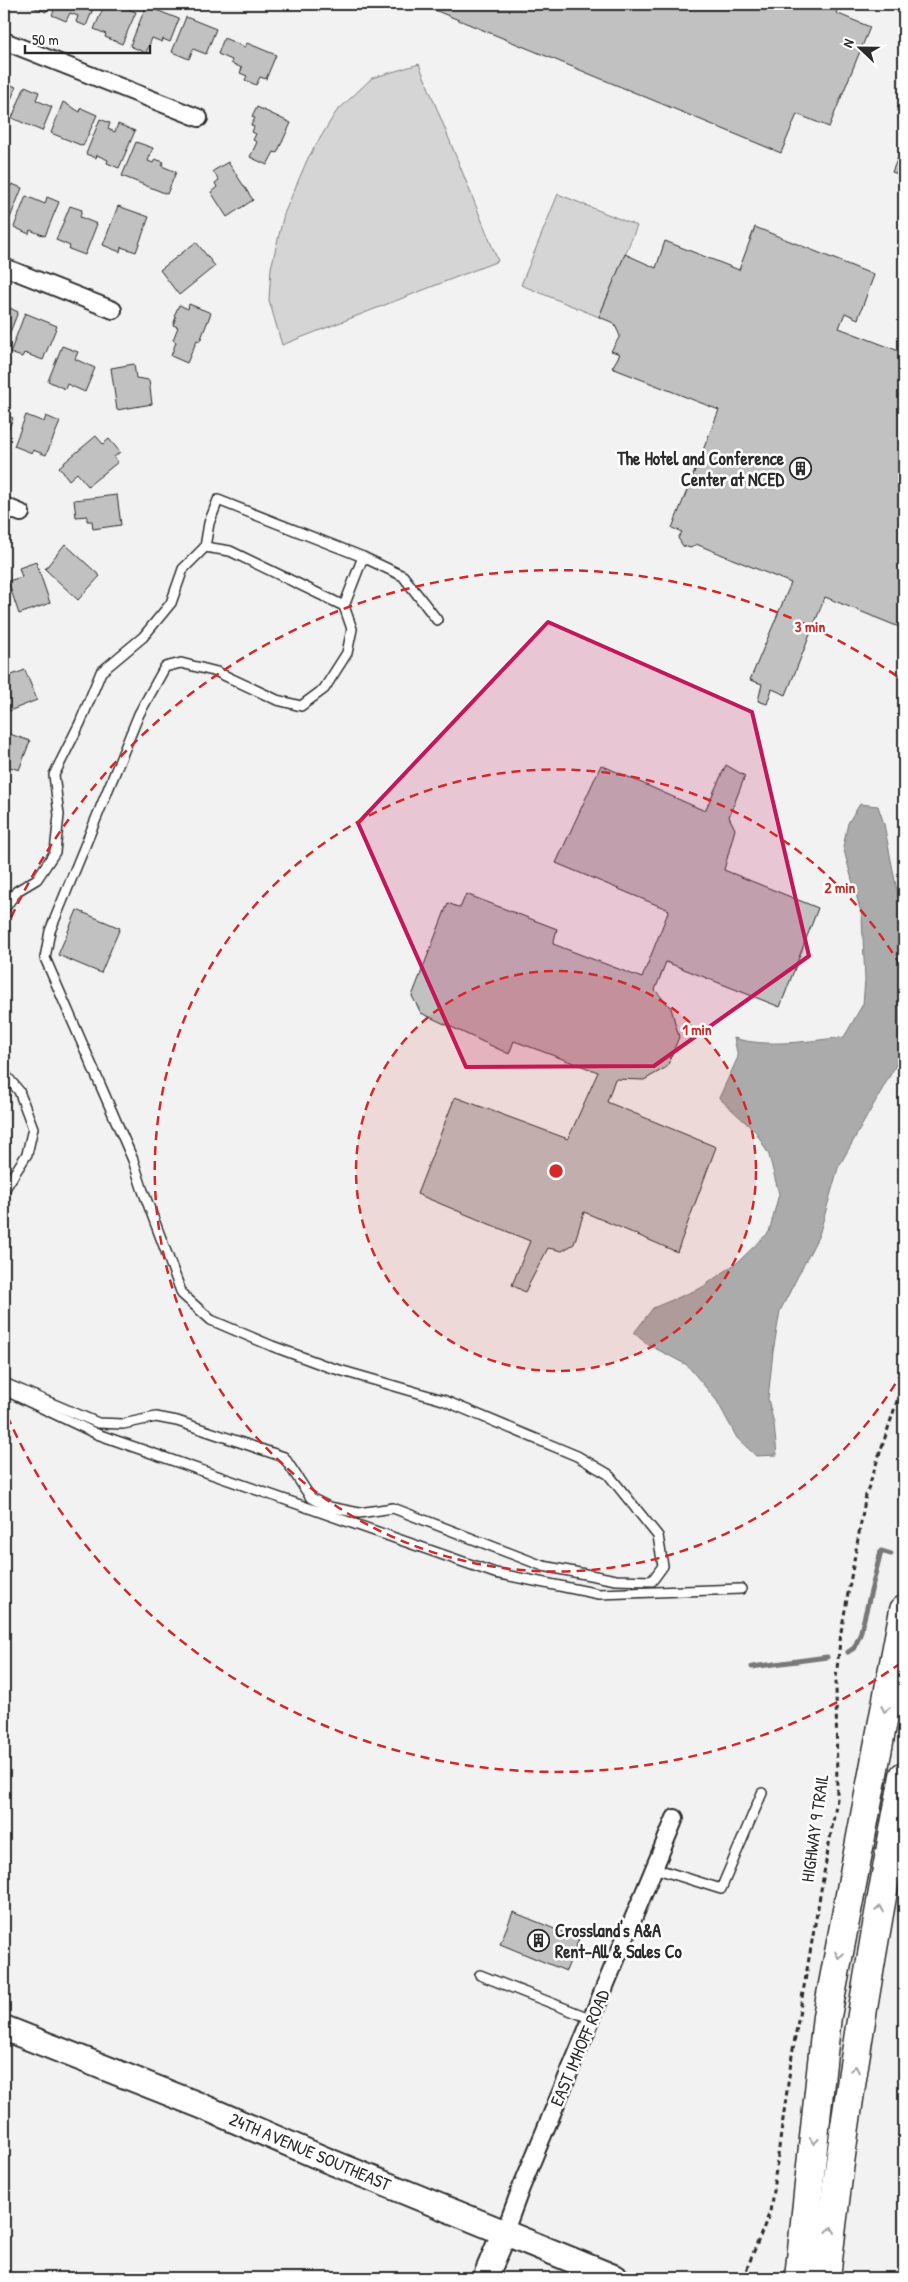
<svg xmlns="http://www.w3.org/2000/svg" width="908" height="2282" viewBox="0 0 908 2282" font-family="'Patrick Hand',sans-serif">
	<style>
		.green { fill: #d5d5d5; stroke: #808080 }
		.water { fill: #ababab; stroke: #787878 }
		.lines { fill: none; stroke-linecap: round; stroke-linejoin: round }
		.stream { stroke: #787878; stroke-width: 5 }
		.building { fill: #c1c1c1; stroke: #2b2b2b }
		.lane-casing { stroke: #2b2b2b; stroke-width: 12 }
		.street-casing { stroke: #2b2b2b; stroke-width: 20 }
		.secondary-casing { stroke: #2b2b2b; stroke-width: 28 }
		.highway-casing { stroke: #2b2b2b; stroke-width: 31 }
		.path { stroke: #2b2b2b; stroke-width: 3; stroke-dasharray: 5 4; stroke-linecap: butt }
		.lane { stroke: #fff; stroke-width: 9 }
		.street { stroke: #fff; stroke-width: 16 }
		.secondary { stroke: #fff; stroke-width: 24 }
		.highway { stroke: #fff; stroke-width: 28 }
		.oneway { stroke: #a0a0a0 }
		.marked { fill: #c2185b; fill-opacity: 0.2; stroke: #c2185b; stroke-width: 4; stroke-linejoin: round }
		.ring { fill: none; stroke: #d62828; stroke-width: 2.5; stroke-dasharray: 9 6 }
		.labels { text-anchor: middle; stroke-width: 5; stroke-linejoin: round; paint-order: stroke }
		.poi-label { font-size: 18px; font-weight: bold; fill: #2b2b2b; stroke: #fff; text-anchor: end }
		.street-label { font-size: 18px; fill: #2b2b2b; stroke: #fff }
		.centre { fill: #d62828; stroke: #fff; stroke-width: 2.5 }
		.ring-label { font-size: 15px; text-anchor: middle; font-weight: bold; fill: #d62828; stroke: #fff; stroke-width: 5; stroke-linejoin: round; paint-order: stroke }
	</style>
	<rect width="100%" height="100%" fill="#f2f2f2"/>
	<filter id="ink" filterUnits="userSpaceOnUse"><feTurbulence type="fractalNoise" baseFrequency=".02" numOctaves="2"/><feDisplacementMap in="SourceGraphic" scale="10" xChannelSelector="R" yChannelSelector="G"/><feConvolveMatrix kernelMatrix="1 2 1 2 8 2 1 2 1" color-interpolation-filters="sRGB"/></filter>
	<g filter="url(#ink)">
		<!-- green -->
		<g class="green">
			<path d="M419,64l79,197 -216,84 -13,-45 2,-32 13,-54 24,-56 28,-46 36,-34z"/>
			<path d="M558,194l79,32 -38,91 -78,-32z"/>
		</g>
		<!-- water -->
		<path class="water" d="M860,804l18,2 6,18 20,103v116l-7,20 -59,105 -19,67 -39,76 -7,41 -5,47 6,25 3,31 -21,1 -19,-18 -20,-37 -30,-36 -40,-21 -13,-11 19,-25 48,-20 37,-26 31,-30 10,-38 -10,-39 -13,-23 -37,-34 19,-41 -4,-19c31,10 77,3 110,-1l19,-33 2,-24 -3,-64 -19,-69 5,-24z"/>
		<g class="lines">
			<!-- stream -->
			<g class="stream">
				<path d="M848,1652l6,-4 6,-13 21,-84 10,3"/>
				<path d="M752,1667l75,-10"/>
			</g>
		</g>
		<!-- building -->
		<g class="building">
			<path d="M33,4h17l-4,8 -13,-5z"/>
			<path d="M57,4h38l-9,22 -10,-4 2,-6 -8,-3 -4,8 -14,-6z"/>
			<path d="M105,4h11l20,8 -14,32 -17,-7 1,-3 -12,-5z"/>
			<path d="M420,4h420l-4,9 34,14 -41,100 -32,-13 -16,39z"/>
			<path d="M146,6l33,13 -9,23 -7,-3 -1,3 -10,-4 -6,15 -16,-7z"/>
			<path d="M186,17l30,12 -10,25 -13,-5 -4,10 -17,-7z"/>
			<path d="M224,38l21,9 2,-4 29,12 -10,24 -6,-2 -4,8 -11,-5 2,-4 -7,-3 2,-5 -11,-5 1,-3 -14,-6z"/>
			<path d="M4,82l12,5 -12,30z"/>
			<path d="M25,86l14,6 -3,8 16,7 -10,24 -30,-13z"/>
			<path d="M63,102l17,10 1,-4 16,7 -14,31 -32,-13z"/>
			<path d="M257,107l34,16 -14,30 -3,-1 -7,13 -17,-8 7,-15 -4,-2 3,-6 -4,-2 2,-5 -3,-2 4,-7 -3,-1z"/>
			<path d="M100,119l10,4 -2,6 7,3 3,-8 17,7 -16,37 -12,-5 1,-3 -11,-5 -1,3 -10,-4z"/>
			<path d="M136,142l17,6 -5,13 5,2 2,-4 9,3 -2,4 14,6 -9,22 -45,-18z"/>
			<path d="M904,143v33l-12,-4z"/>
			<path d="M228,162l25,38 -26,17 -16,-25 6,-5 -2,-4 4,-3 -6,-9z"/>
			<path d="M4,183l7,3 1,-2 10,4 -14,35 -4,-1z"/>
			<path d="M26,196l19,8 2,-7 12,5 -14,34 -15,-6 -1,4 -15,-7z"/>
			<path d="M70,206l12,4 -2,7 17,7 -12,31 -16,-6 1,-3 -14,-6z"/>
			<path d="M118,206l31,11 -13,35 -15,-5 -1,5 -17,-7z"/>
			<path d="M755,227l119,48 -16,44 -13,-6 -6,15 65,25v276l-79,-32 -39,98 -14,-6 -5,15 -9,-3 4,-17 -12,-4 41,-97 -95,-39 -5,4 -8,-2 -5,-8 4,-6 -10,-4 47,-118 -107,-42 8,-14 -9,-3 9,-15 -6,-13 -15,-6 26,-63 31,14 9,-27 74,29z"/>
			<path d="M196,242l19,24 -36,29 -19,-25z"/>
			<path d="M189,304l22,9 -11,28 -3,-1 -10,23 -16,-7 5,-14 -3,-2 5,-13 -5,-2 3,-8 -2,-1 5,-11 9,4z"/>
			<path d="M4,305l14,7 -13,33 -1,-1z"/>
			<path d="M25,313l32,13 -14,34 -19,-7 -2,4 -12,-4z"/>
			<path d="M62,346l16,6 -3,7 20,9 -10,24 -18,-8 -2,5 -17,-8z"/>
			<path d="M134,364l2,14 13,2 3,24 -35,6 -6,-42z"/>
			<path d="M4,414l9,4 -9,23z"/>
			<path d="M26,415l18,7 2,-6 14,6 -14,33 -13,-5 -1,3 -18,-7z"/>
			<path d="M96,436l7,8 6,-5 11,13 -6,5 4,5 -30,24 -11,-13 -8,7 -10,-13z"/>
			<path d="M117,495l4,30 -28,4 -1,-8h-5v-5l-11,1 -2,-17z"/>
			<path d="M65,544l35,32 -22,24 -33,-31z"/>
			<path d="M36,562l14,41 -31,11 -11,-33 14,-4 -3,-9z"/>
			<path d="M25,670l12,30 -33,13v-35z"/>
			<path d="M4,732l26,9 -11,29 -15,-5z"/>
			<path d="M601,765l104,46 21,-46 19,11 -16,41 6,12 -11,41 94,38 -38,99 -114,-45 -11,28 16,18 8,29 -12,30 -23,13 -29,-1 -8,23 109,45 -39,105 -93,-40 -10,32 -12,7 -14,-3 -23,44 -13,-7 18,-44 -113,-47 38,-97 113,42 30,-67 -84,-31 -5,13 -88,-41 -9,-17 36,-93 12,5 6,-14 91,35 -4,15 89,34 27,-68 -113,-47z"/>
			<path d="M77,910l43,18 -19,45 -43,-18z"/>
			<path d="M513,1912l66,27 -13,32 -66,-27z"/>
		</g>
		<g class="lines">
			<defs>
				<g id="lane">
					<path d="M205,547l25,4 114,55 19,-49"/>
					<path d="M4,909l13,-18 20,-12 18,-27 4,-37 -5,-40 26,-52 21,-51 42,-35 28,-34 12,-34 22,-22 4,-24 9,-23 145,57 40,19 34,44"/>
					<path d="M4,1073l15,18 14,37 -6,26 -23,36"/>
					<path d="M4,1383l94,40 25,1 33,-7 21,4 107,36 27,41 18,9 30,6 34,-5 150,58 73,14 36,1 11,-15 -5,-30 -50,-62 -31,-18 -134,-56 -114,-33 -57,-21 -61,-26 -29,-26 -40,-106 -9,-28 -88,-202 5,-27 89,-217 26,-47 16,-4 36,9 60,28 24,6 23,-17 23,-36 5,-24 -8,-23"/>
					<path d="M4,1390l93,44 398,139 104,21 142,-5"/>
					<path d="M654,1868l67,21 41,-96"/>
					<path d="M480,1975l112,44"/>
				</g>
				<g id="street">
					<path d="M4,41l195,77"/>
					<path d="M4,267l109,43"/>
					<path d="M4,506l17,7"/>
					<path d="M505,2231l16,-43 154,-370"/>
				</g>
				<g id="secondary">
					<path d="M4,2028l195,77 125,54 292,119"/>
					<path d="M485,2278l20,-47"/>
				</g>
				<g id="highway">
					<path d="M799,2278l28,-262 77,-406"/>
					<path d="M826,2278c18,-168 47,-336 78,-502"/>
				</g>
			</defs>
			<!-- lane casing -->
			<use href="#lane" class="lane-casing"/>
			<!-- street casing -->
			<use href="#street" class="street-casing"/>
			<!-- secondary casing -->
			<use href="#secondary" class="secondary-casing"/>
			<!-- highway casing -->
			<use href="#highway" class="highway-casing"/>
			<!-- path -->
			<path class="path" d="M743,2278l27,-66 22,-157 45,-256 -1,-121 5,-46 25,-137 38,-115"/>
			<!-- lane -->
			<use href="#lane" class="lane"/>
			<!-- street -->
			<use href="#street" class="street"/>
			<!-- secondary -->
			<use href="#secondary" class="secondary"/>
			<!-- highway -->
			<use href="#highway" class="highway"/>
		</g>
		<!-- one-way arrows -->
		<defs><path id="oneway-chevron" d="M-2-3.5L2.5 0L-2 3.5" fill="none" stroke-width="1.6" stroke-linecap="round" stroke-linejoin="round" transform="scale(1.25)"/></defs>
		<g class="oneway">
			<use href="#oneway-chevron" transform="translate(885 1709) rotate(101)"/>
			<use href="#oneway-chevron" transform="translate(880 1909) rotate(-81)"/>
			<use href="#oneway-chevron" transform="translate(839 1955) rotate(101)"/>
			<use href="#oneway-chevron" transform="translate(855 2069) rotate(-81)"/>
			<use href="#oneway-chevron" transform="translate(814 2141) rotate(96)"/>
			<use href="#oneway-chevron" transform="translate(831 2230) rotate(-84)"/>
		</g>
	</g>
	<!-- marked area -->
	<path class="marked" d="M548,622l204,90 57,244 -155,110 -188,1 -108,-244z"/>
	<!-- distance rings -->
	<circle cx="556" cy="1171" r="200" fill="#d62828" fill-opacity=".12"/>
	<g class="ring">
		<circle cx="556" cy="1171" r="200"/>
		<path d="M903 1371A401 401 0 1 1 903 970"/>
		<path d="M901 1663A601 601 0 0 1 5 1411M5 931A601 601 0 0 1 901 679"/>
	</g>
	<!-- icons -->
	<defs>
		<symbol id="building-ring" viewBox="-11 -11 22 22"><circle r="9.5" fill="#fff" stroke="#2b2b2b" stroke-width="1.5"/><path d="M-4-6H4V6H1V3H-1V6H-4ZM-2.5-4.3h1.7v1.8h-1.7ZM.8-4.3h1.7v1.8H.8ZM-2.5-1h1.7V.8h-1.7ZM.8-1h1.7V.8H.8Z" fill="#2b2b2b"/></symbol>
	</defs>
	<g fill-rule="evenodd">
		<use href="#building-ring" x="788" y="456" width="25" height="25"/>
		<use href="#building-ring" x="526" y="1928" width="25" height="25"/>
	</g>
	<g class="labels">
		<!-- poi labels -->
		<g class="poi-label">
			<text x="784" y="465">The Hotel and Conference<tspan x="784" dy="21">Center at NCED</tspan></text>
			<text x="555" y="1937" text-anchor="start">Crossland's A&amp;A<tspan x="555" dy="21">Rent-All &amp; Sales Co</tspan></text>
		</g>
		<!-- street labels -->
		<g class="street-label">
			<text transform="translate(815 1828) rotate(-82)" y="6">HIGHWAY 9 TRAIL</text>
			<text transform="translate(580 2048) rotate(-67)" y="6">EAST IMHOFF ROAD</text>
			<text transform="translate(310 2152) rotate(23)" y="6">24TH AVENUE SOUTHEAST</text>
		</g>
	</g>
	<circle cx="556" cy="1171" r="8" class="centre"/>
	<g class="ring-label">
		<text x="810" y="632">3 min</text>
		<text x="840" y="893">2 min</text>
		<text x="697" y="1035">1 min</text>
	</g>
	<!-- margin -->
	<rect width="908" height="2282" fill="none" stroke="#fff" stroke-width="20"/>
	<rect x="10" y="10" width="888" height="2262" fill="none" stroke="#2b2b2b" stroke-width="2" filter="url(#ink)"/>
	<!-- north arrow -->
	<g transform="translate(860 48) rotate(292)" stroke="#ffffff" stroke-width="4" paint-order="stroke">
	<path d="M0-4L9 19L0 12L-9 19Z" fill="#2b2b2b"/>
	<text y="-8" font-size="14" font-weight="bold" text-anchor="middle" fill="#2b2b2b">N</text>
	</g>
	<!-- scale -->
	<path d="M25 45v8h125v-8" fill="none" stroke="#2b2b2b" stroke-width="2.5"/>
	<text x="32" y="45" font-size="15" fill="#2b2b2b" stroke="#ffffff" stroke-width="4" paint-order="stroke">50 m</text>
</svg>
